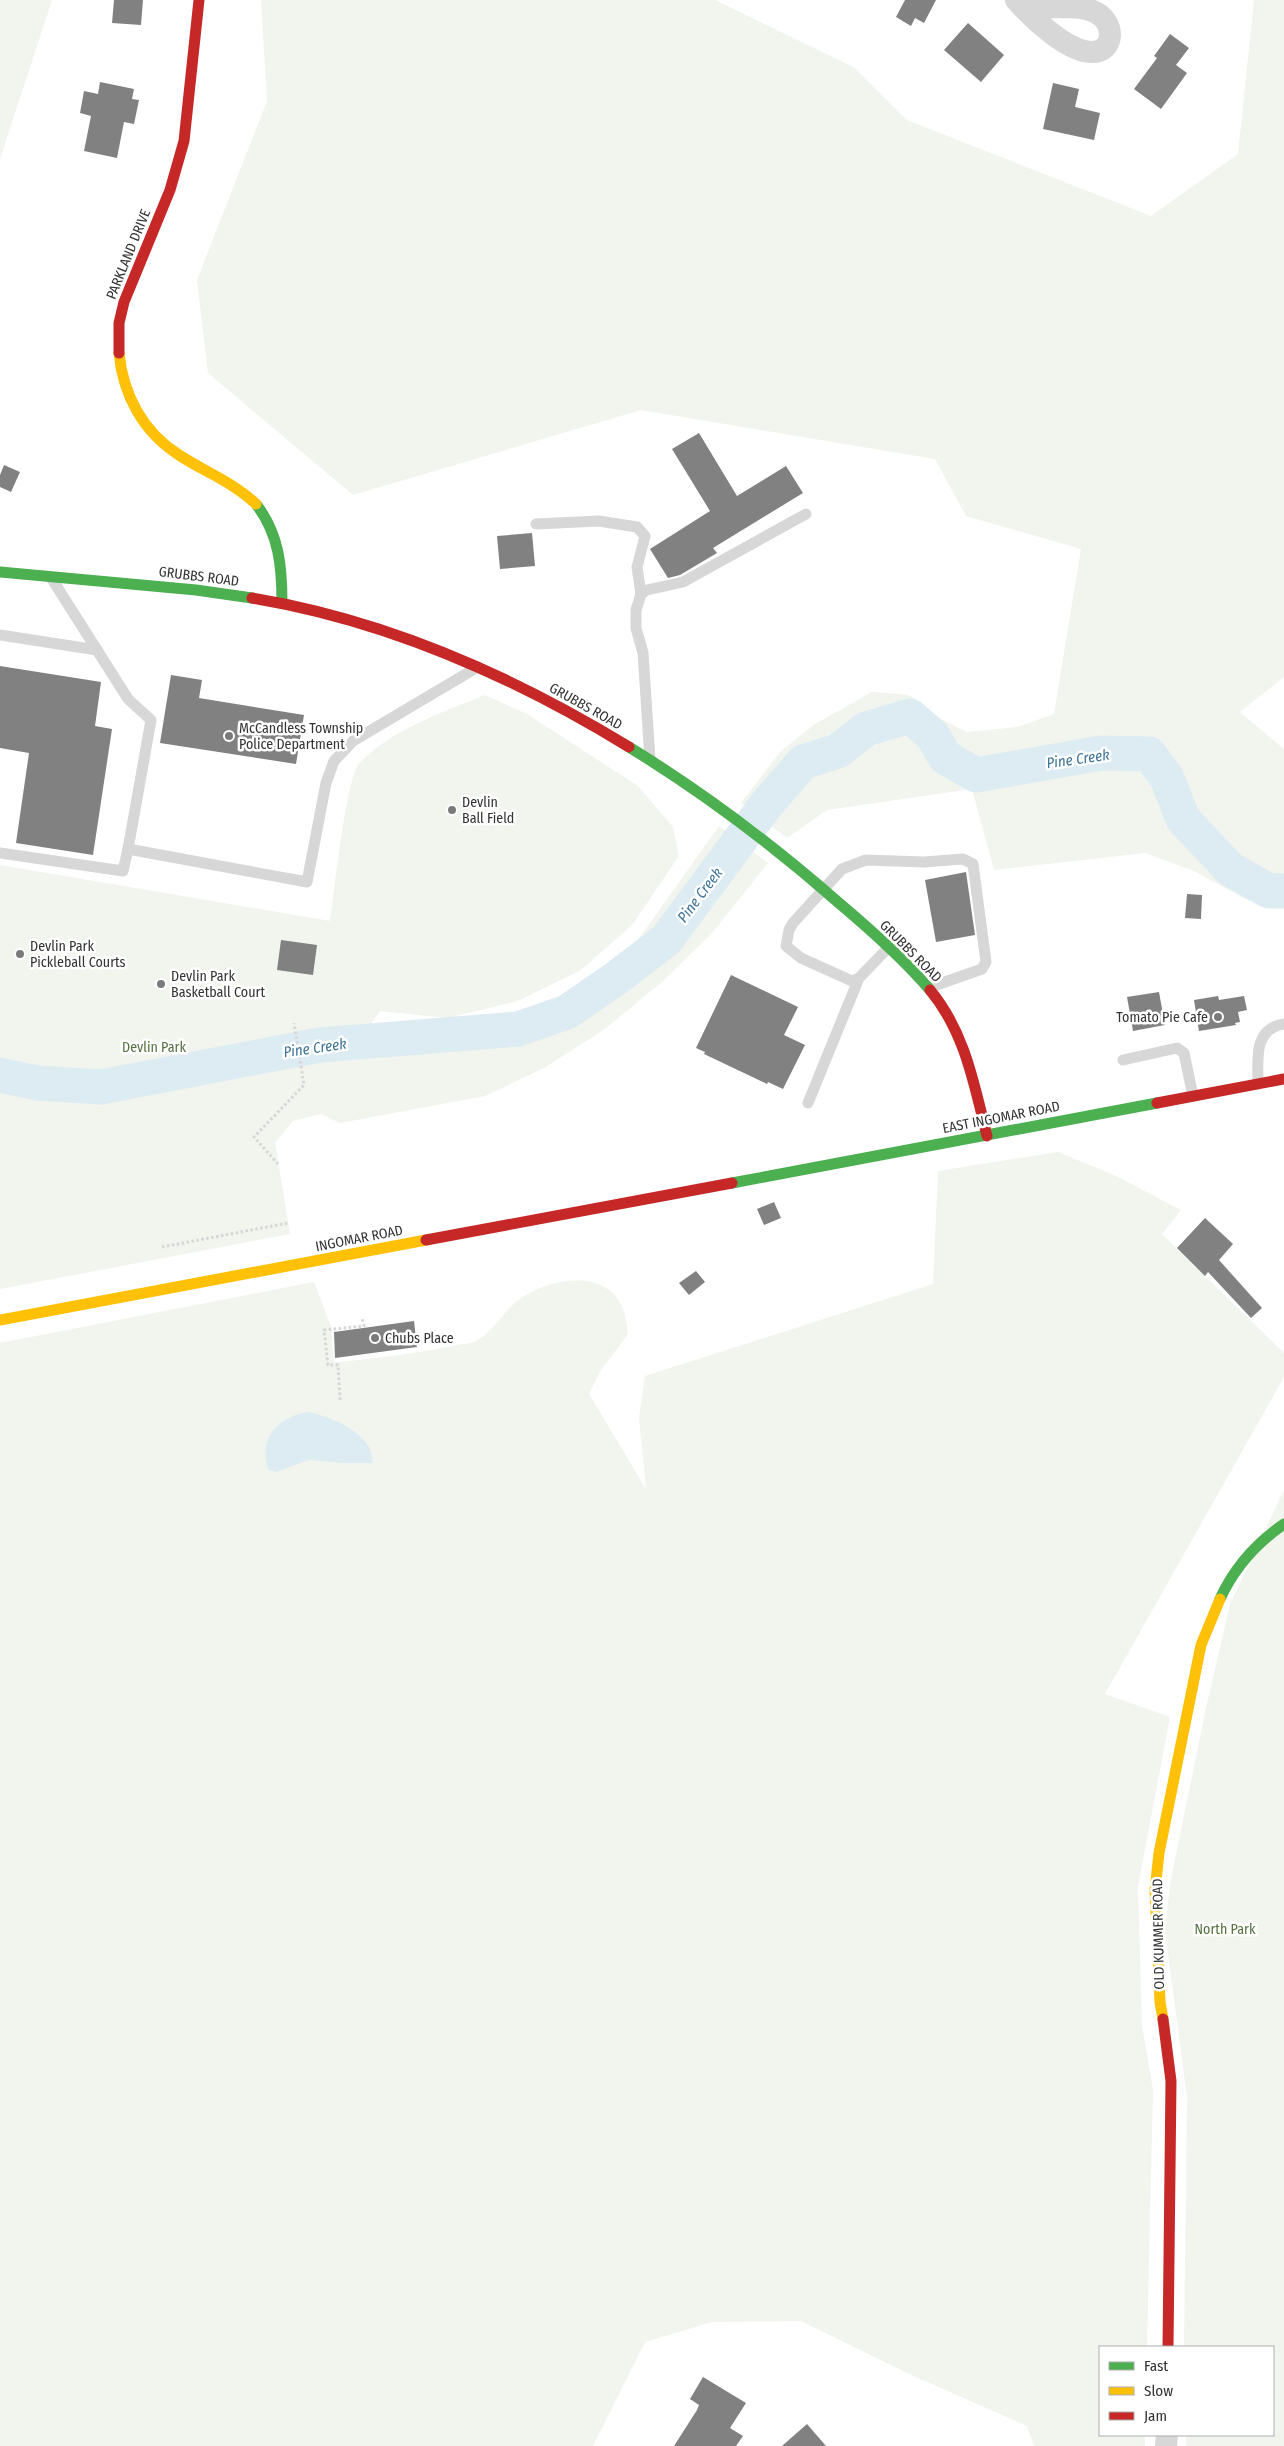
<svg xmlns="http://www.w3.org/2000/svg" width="1284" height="2446" viewBox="0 0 1284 2446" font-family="'Fira Sans Condensed',sans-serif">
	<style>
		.green { fill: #f1f5ed }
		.water { fill: #ddebf3 }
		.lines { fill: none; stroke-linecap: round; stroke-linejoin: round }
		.river { stroke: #ddebf3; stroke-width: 35 }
		.building { fill: #818181 }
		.path { stroke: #d6d6d6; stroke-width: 3; stroke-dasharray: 2.5 2.5; stroke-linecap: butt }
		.lane { stroke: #d7d7d7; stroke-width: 11 }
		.street { stroke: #d7d7d7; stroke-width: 22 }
		.fast { stroke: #4caf50; stroke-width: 11 }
		.slow { stroke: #ffc107; stroke-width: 11 }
		.jam { stroke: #c62828; stroke-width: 11 }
		.poi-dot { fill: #7a7a7a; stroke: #fff; stroke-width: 2 }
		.labels { text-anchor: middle; stroke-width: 5; stroke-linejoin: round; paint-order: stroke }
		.street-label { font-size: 14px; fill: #333; stroke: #fff }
		.poi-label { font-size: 14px; fill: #333; stroke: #fff; text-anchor: start }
		.park-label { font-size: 14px; fill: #56703f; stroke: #fff }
		.water-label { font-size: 15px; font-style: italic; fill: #3f7597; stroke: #fff }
	</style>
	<rect width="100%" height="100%" fill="#fff"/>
	<!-- green -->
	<g class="green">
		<path d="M0,0h52l-52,159z"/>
		<path d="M261,0h454l140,68 52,52 244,96 87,-62 16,-154h30v677l-44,35 44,37v158l-37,-7 -55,-30 -47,-17 -151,17 -22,-81 -145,21 -40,28 -46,-35 40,-52 34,-27 57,-32 37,3 26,21 32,16 51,-5 36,-13 27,-165 -115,-33 -31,-57 -294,-49 -288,85 -145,-122 -11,-93 70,-179z"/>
		<path d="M485,695l42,19 111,72 35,41 6,29 -47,69 -51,45 -63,31 -71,17 -67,-7 -12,17 110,7 83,-22 60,-49 98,-138 49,37 -56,70 -49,48 -58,48 -61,39 -59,28 -145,27 -19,-9 -28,7 -18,22 15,91 -290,55v-424l330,56c4,-27 16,-142 29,-157 29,-33 86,-53 126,-69z"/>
		<path d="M1058,1152l56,23 67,35 -19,24 122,119v24l-179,317 65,23 -32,169 4,140 11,64 -6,257h-47v88h45v11h-111l-7,-20 -120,-53 -106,-52 -89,1 -67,20 -52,104h-593v-1103l314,-61 17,45 3,35h5c38,-4 76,-8 113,-16 8,-2 20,-2 26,-6 15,-9 25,-27 38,-38 25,-21 82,-35 103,-1 7,11 7,21 9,33l-29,39 -10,21 57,95 -7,-71 6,-42 288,-92 5,-113z"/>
		<path d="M1284,1490v956h-98v-11h87v-88h-89l3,-250 -22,-166 5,-47 36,-176 24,-104z"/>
	</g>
	<!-- water -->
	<path class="water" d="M307,1412c21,4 50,15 62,35 2,4 3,11 4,16h-28l-36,-3 -33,12 -7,-2c-12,-30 8,-53 38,-58z"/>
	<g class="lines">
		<!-- river -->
		<path class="river" d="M0,1075l37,8 64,4 219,-42 198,-16 49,-17 48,-33 51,-39 100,-135 37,-43 35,-11 28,-22 44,-13 23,20 12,21 31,18 125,-22 48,1 18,24 16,41 47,50 39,22h15"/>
	</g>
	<!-- building -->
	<g class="building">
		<path d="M114,0h29l-2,25 -29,-2z"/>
		<path d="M905,0h31l-12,23 -9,-5 -4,8 -15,-9z"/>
		<path d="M968,23l36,32 -23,27 -37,-32z"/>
		<path d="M1170,34l19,14 -13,17 11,8 -26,36 -27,-20 23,-31 -3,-2z"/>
		<path d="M100,82l34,7 -2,10 7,1 -5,24 -10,-2 -7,36 -33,-7 7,-35 -11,-3 4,-22 14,3z"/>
		<path d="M1053,83l26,6 -4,18 25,6 -6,27 -51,-11z"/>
		<path d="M699,433l38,63 49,-30 17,27 -90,55 4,5 -37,22 -12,3 -18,-29 60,-38 -38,-62z"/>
		<path d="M4,465l16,7 -9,20 -11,-5v-12z"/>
		<path d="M532,533l3,33 -35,3 -3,-33z"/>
		<path d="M0,666l101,16 -6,44 17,3 -19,126 -77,-12 13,-90 -29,-5z"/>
		<path d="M171,675l31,5 -3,18 105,17 -8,49 -136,-21z"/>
		<path d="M966,872l9,63 -39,7 -11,-62z"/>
		<path d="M1187,894l15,1 -1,24 -16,-1z"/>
		<path d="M281,940l36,5 -4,30 -36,-5z"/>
		<path d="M731,975l67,32 -14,28 21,10 -22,44 -15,-7 -1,2 -63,-30 1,-2 -9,-4z"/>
		<path d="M1159,992l6,33 -32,6 -6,-34z"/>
		<path d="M1218,996l1,4 25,-4 3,14 -9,2 2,10 -5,1 1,2 -37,6 -5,-31z"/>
		<path d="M774,1202l7,16 -17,7 -7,-16z"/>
		<path d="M1205,1218l28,26 -14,16 43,48 -11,10 -43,-46 -3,4 -28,-28z"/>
		<path d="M696,1271l9,11 -16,13 -10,-12z"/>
		<path d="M414,1321l3,26 -82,11 -1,-26z"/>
		<path d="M703,2377l43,26 -16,25 13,8 -7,10h-62l23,-36 2,-5 -9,-6z"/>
		<path d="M807,2424l19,22h-44z"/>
	</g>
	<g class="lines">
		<!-- path -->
		<g class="path">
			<path d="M278,1164l-24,-27 50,-52 -10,-62"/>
			<path d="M162,1247l126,-24"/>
			<path d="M340,1400l-2,-35h-10l-4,-35 40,-4 -2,-8"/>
		</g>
		<!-- lane -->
		<g class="lane">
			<path d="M536,524l63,-3 38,6 8,9 -8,31 4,27"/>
			<path d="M52,579l76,120 23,21 -23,129 179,33 19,-99 8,-22 19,-20 123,-73"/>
			<path d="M0,635l97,15"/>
			<path d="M650,759l-7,-106 -7,-25v-18l5,-16 6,-4 36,-8 123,-68"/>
			<path d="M0,853l123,18 5,-22"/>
			<path d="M888,948l-29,30 -7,3 -51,-23 -15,-12 3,-16 4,-7 49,-54 24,-9 58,2 39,-3 10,5 13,98 -4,7 -54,19"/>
			<path d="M1123,1060l54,-12 7,5 9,43"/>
			<path d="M1258,1084c0,-25 -5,-55 26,-60"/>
			<path d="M808,1103l51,-125"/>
		</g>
		<!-- street -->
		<g class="street">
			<path d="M1016,0c15,17 50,51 75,52 24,1 25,-30 4,-40 -19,-9 -40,-2 -61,-6 -6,-1 -12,-4 -18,-6"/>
			<path d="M1166,2446l1,-11"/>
		</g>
		<!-- fast -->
		<g class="fast">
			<path d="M256,504c23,30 26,62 26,99"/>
			<path d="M0,572l196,18 56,8"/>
			<path d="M629,747c75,46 144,98 210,156 32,27 64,55 91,87"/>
			<path d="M732,1183l425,-80"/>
			<path d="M1220,1599c14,-31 35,-55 64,-75"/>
		</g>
		<!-- slow -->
		<g class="slow">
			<path d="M119,353c4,42 24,79 60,102 26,17 54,27 77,49"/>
			<path d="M0,1320l426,-80"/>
			<path d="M1163,2019l-3,-17 -5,-112 4,-37 42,-208 19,-46"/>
		</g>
		<!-- jam -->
		<g class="jam">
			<path d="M119,353v-30l5,-21 46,-112 14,-49 15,-141"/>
			<path d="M252,598c134,22 261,78 377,149"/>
			<path d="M930,990c35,42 44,94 57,146"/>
			<path d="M1157,1103l127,-24"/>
			<path d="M426,1240l306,-57"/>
			<path d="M1163,2019l8,62 -3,266"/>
		</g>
	</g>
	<!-- markers -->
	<g class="poi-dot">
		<circle cx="229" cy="736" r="5"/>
		<circle cx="452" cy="810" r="5"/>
		<circle cx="20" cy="954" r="5"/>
		<circle cx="161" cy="984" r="5"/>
		<circle cx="1218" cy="1017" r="5"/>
		<circle cx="375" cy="1338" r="5"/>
	</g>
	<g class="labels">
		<!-- street labels -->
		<g class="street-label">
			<text transform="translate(128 254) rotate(-68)" y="5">PARKLAND DRIVE</text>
			<text transform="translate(199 576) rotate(7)" y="5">GRUBBS ROAD</text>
			<text transform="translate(586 706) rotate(29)" y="5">GRUBBS ROAD</text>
			<text transform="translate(911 951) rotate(45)" y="5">GRUBBS ROAD</text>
			<text transform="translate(1001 1117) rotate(-11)" y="5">EAST INGOMAR ROAD</text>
			<text transform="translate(359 1238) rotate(-11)" y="5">INGOMAR ROAD</text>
			<text transform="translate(1158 1934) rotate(-91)" y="5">OLD KUMMER ROAD</text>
		</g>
		<!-- poi labels -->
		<g class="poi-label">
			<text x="239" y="733">McCandless Township<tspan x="239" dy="16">Police Department</tspan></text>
			<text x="462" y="807">Devlin<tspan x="462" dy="16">Ball Field</tspan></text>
			<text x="30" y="951">Devlin Park<tspan x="30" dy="16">Pickleball Courts</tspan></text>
			<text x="171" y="981">Devlin Park<tspan x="171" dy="16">Basketball Court</tspan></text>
			<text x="1208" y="1022" text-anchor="end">Tomato Pie Cafe</text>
			<text x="385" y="1343">Chubs Place</text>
		</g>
		<!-- park labels -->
		<g class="park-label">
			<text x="154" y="1052">Devlin Park</text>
			<text x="1225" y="1934">North Park</text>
		</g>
		<!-- water labels -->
		<g class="water-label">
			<text transform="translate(1078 759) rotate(-8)" y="5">Pine Creek</text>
			<text transform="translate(700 895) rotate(-53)" y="5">Pine Creek</text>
			<text transform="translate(315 1048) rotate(-8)" y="5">Pine Creek</text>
		</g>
	</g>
	<!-- legend -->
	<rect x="1099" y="2346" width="175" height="90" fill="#ffffff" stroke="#adadad"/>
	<rect x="1109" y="2362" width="25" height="8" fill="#4caf50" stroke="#adadad"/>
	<text x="1144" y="2371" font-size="15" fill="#333333">Fast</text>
	<rect x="1109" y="2387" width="25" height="8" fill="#ffc107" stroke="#adadad"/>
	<text x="1144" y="2396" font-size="15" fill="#333333">Slow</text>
	<rect x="1109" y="2412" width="25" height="8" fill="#c62828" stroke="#adadad"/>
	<text x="1144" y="2421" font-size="15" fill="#333333">Jam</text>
</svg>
